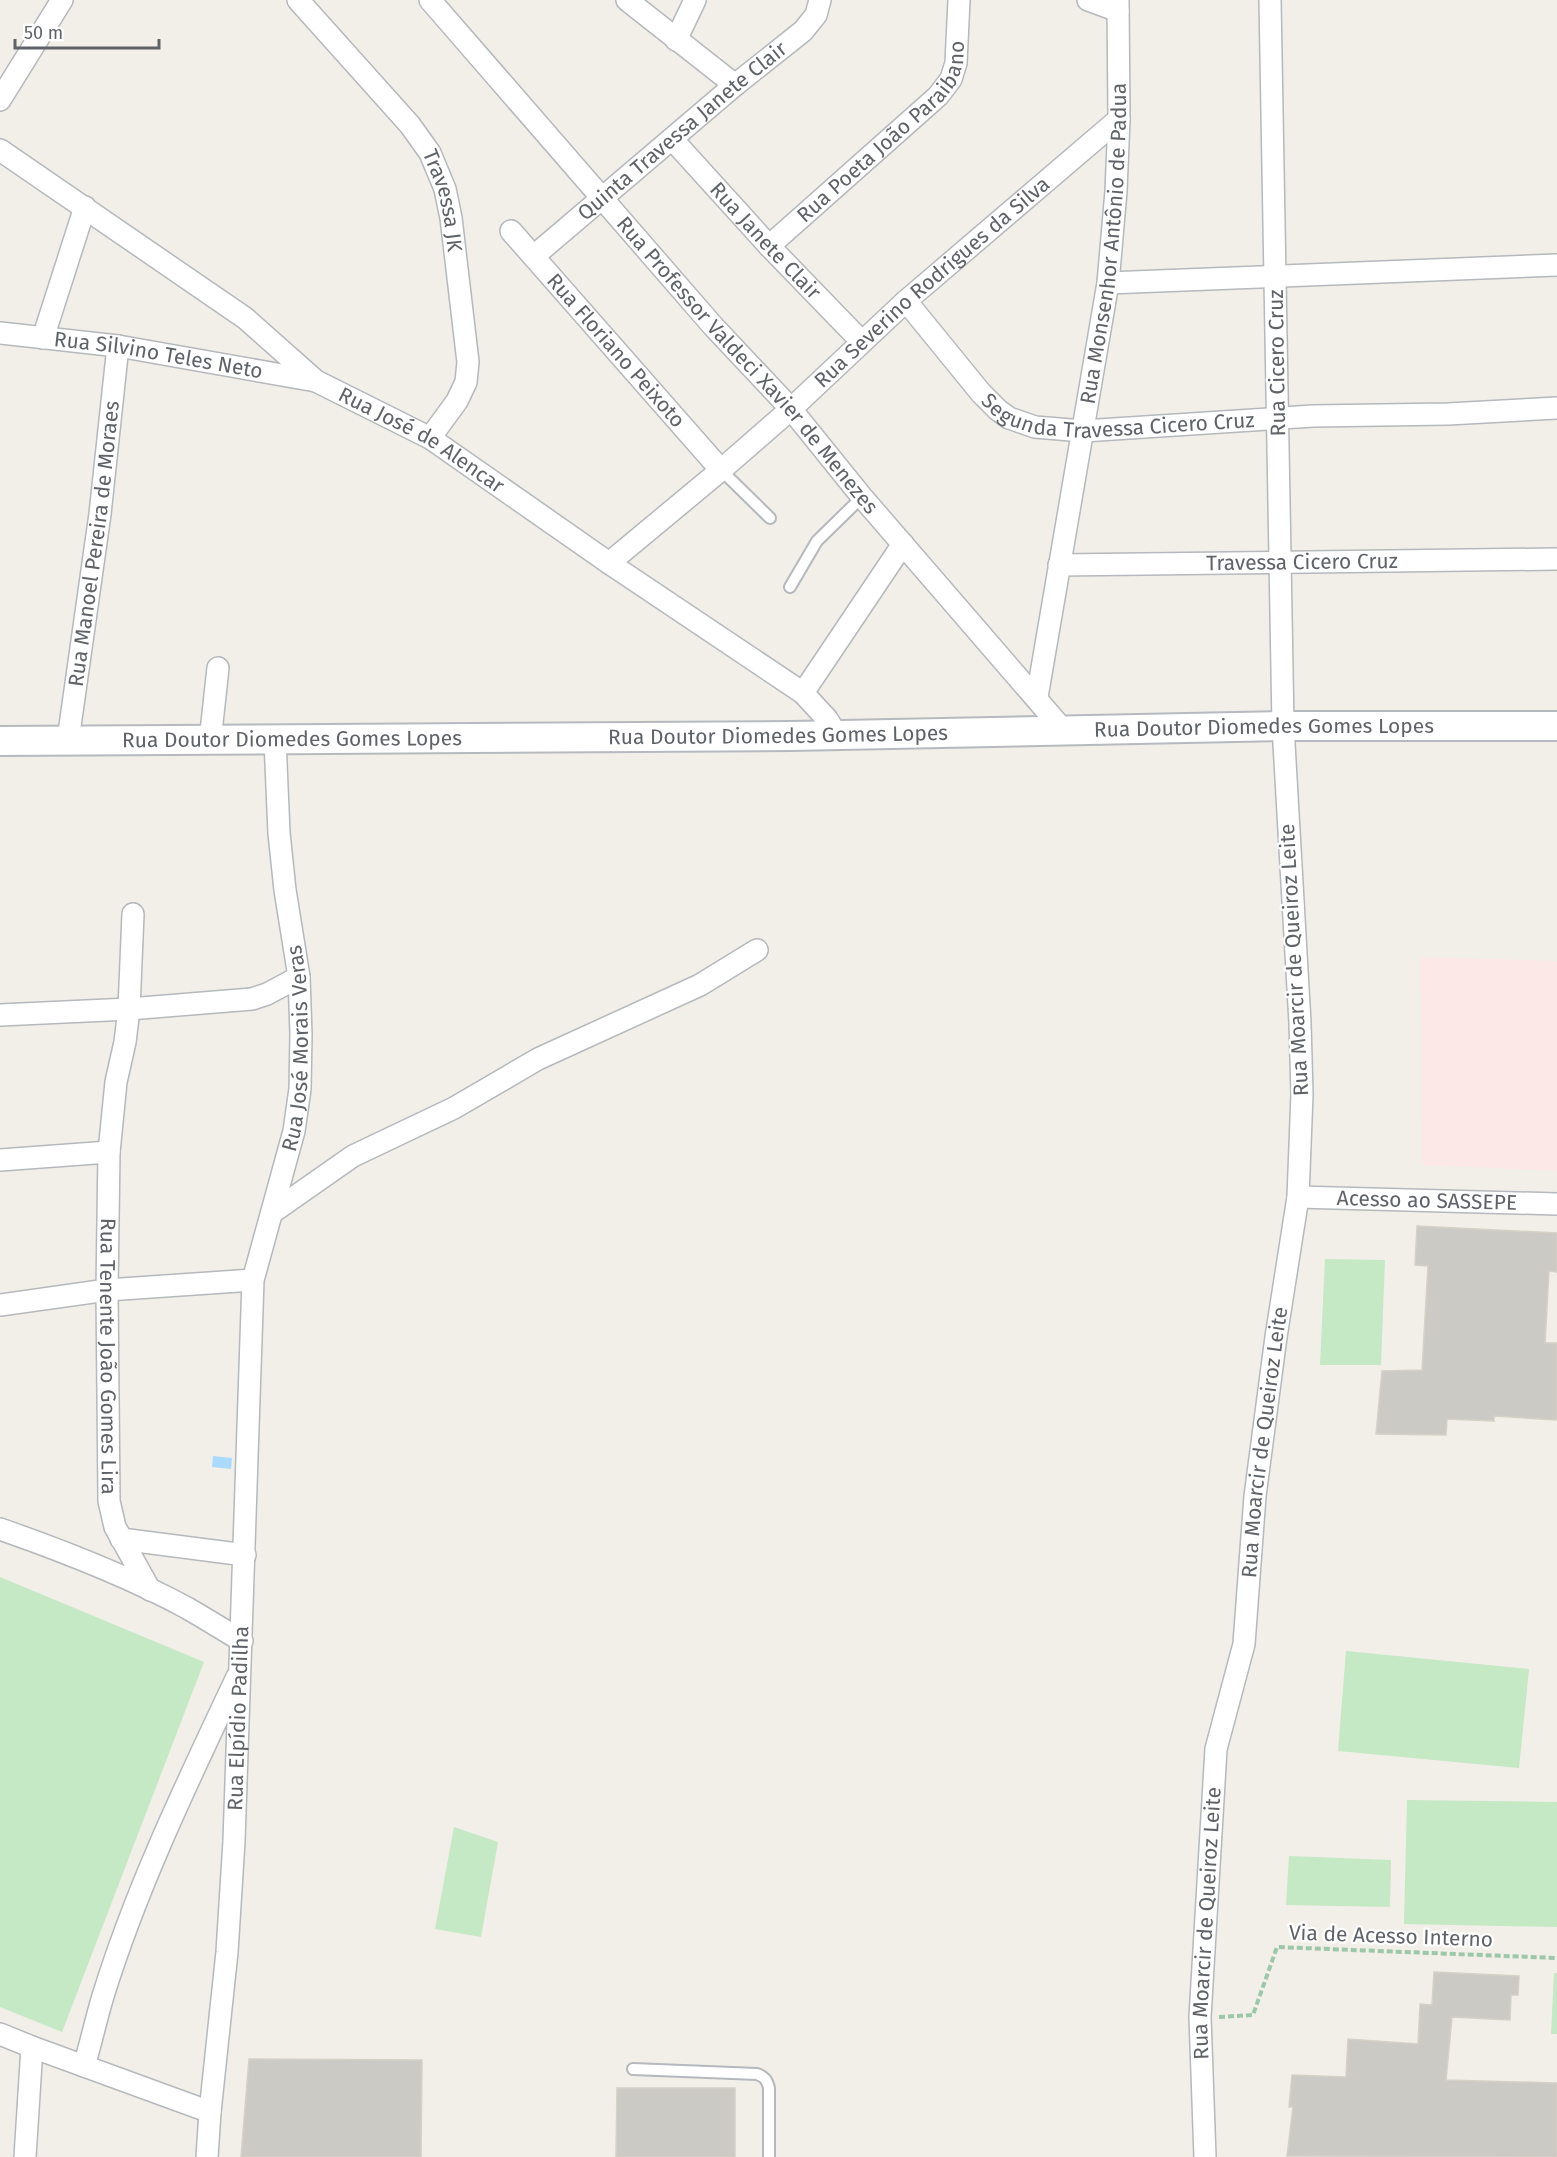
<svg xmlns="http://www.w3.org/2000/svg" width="1557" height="2157" viewBox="0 0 1557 2157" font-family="'Fira Sans',sans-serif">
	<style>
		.medical { fill: #fce8e6 }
		.green { fill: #c5e8c5 }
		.water { fill: #aadaff }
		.building { fill: #cccac5; stroke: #d6d1c6; stroke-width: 1.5 }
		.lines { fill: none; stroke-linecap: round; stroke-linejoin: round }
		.lane-casing { stroke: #b5b8bc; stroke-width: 14 }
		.street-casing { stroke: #b5b8bc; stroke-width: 24 }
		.secondary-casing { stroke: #b6babf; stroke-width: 32 }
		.path { stroke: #9cc7a9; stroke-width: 4; stroke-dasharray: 6 3; stroke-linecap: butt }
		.lane { stroke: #fff; stroke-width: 10 }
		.street { stroke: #fff; stroke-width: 21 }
		.secondary { stroke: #fff; stroke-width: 28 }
		.labels { text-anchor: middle; stroke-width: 4.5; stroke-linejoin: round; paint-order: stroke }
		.street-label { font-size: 21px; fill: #5f6368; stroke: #fff }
	</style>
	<rect width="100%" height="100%" fill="#f1efe8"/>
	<!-- medical -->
	<path class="medical" d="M1421,957l136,4v210l-135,-6z"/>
	<!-- green -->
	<g class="green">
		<path d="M1325,1259l60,1 -4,105h-61z"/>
		<path d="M0,1577l204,85 -142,370 -62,-25z"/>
		<path d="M1346,1651l183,18 -10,99 -181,-17z"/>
		<path d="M1407,1800l150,2v125l-153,-3z"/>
		<path d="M454,1827l44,15 -17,95 -46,-8z"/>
		<path d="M1289,1856l102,4 -1,47 -104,-2z"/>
		<path d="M1554,1973h3v61h-6z"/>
	</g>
	<!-- water -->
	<path class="water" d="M213,1456l19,2 -1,11 -19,-2z"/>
	<!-- building -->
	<g class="building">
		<path d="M1417,1226l140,7v39l-8,-1 -4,72h12v77l-63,-4v5l-47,-2 -1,16 -70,-1 6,-63 40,-1 6,-104 -13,-1z"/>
		<path d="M1434,1972l85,4 -1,19h-7l-1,25 -58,-3 -6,63 111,3v74l-270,-1 6,-49h-4l3,-32 54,2 2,-38 70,5 2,-40 12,1z"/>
		<path d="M249,2059l173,1 -1,97h-180z"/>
		<path d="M617,2088h118v69h-119z"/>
	</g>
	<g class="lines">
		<defs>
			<g id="lane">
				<path d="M721,470l49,48"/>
				<path d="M790,587l27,-46 45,-44"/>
				<path d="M633,2069l124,5c8,3 10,6 12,14v69"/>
			</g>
			<g id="street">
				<path id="s1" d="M298,0l112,125 20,28 15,36 6,29 17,144 -2,20 -9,19 -27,37"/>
				<path id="s2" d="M430,0l283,326 78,83 71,88 203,235"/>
				<path d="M627,0l108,85"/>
				<path d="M1088,0l30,11"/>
				<path d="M676,40l19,-40"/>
				<path d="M0,100l62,-100"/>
				<path id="s3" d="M672,139l97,107 92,95"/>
				<path id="s4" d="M0,150l245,168 71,63 114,57 179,125 194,130 24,26 10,16"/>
				<path id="s5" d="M511,231l210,239"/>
				<path id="s6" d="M769,246l169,-150 13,-17 5,-16 3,-63"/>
				<path id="s7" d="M534,256l201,-171 68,-54 13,-16 4,-15"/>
				<path d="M1108,283l449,-18"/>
				<path id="s8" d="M906,301l75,92 17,17 11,8 26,9 48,4 230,-15 135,-2 109,-6"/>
				<path id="s9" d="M0,333l118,13 198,35"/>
				<path d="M43,338l42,-131"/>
				<path id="s10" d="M609,563l112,-93 70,-61 115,-108 213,-182"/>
				<path id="s11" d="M1059,565l498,-6"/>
				<path d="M803,693l100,-149"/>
				<path id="s12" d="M1037,697l71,-414 8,-92 3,-72 -1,-119"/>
				<path id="s13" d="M68,740l32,-226 18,-168"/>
				<path d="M210,741l8,-73"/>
				<path id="s14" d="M133,914l-4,95 -4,33 -9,40 -7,70 -2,138 2,211 6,26 35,63"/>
				<path d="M0,1015l129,-6 123,-10 15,-5 32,-17"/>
				<path d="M0,1160l109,-8"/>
				<path id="s15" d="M1298,1197l259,7"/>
				<path d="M273,1212l80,-56 101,-48 84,-49 162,-74 57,-35"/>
				<path d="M0,1305l107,-15 146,-10"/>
				<path d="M0,1529c63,22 128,47 187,79 19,11 37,22 55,33"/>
				<path d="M121,1539l124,16"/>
				<path d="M0,2034l32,13 178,65"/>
				<path d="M84,2066c7,-23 12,-47 19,-70 34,-110 85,-215 134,-319"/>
				<path d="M25,2157l7,-110"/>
				<path id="s16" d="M207,2157l3,-45 17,-160 7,-111 19,-561 41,-149 6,-42 1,-55 -2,-57 -14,-87 -6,-57 -4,-93"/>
				<path id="s17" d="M1205,2157l-5,-140 16,-268 28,-105 11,-148 21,-159 22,-140 4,-103 -2,-71 -17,-297 -13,-726"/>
			</g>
			<g id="secondary">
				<path id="s18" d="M0,741l791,-5 492,-10h274"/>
			</g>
		</defs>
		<!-- lane casing -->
		<use href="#lane" class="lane-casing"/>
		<!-- street casing -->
		<use href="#street" class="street-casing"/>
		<!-- secondary casing -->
		<use href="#secondary" class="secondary-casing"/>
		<!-- path -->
		<path class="path" d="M1219,2017l34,-2 24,-68 280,11"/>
		<!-- lane -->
		<use href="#lane" class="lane"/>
		<!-- street -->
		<use href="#street" class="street"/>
		<!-- secondary -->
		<use href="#secondary" class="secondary"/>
	</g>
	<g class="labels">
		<!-- street labels -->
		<g class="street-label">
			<text dy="7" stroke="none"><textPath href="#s6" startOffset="164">Rua Poeta João Paraibano</textPath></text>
			<text dy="7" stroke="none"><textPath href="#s7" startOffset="194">Quinta Travessa Janete Clair</textPath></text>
			<text dy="7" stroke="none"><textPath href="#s1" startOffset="252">Travessa JK</textPath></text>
			<text dy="7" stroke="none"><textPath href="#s3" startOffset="138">Rua Janete Clair</textPath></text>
			<text dy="7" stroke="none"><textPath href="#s12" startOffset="459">Rua Monsenhor Antônio de Padua</textPath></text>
			<text dy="7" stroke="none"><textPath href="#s10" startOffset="428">Rua Severino Rodrigues da Silva</textPath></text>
			<text dy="7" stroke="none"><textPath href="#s5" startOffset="159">Rua Floriano Peixoto</textPath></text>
			<text dy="7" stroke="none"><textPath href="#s9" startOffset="160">Rua Silvino Teles Neto</textPath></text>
			<text transform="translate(1277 363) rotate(-91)" y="7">Rua Cicero Cruz</text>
			<text dy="7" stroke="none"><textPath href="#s2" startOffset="484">Rua Professor Valdeci Xavier de Menezes</textPath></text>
			<text dy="7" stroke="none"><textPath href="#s8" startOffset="264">Segunda Travessa Cicero Cruz</textPath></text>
			<text dy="7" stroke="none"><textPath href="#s4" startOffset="513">Rua José de Alencar</textPath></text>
			<text dy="7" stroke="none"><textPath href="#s13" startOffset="198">Rua Manoel Pereira de Moraes</textPath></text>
			<text dy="7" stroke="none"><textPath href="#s11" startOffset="243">Travessa Cicero Cruz</textPath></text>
			<text dy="7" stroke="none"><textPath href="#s18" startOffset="1264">Rua Doutor Diomedes Gomes Lopes</textPath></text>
			<text dy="7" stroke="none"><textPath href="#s18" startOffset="778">Rua Doutor Diomedes Gomes Lopes</textPath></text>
			<text dy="7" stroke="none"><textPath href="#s18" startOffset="292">Rua Doutor Diomedes Gomes Lopes</textPath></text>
			<text transform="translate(1294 960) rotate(-93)" y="7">Rua Moarcir de Queiroz Leite</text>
			<text dy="7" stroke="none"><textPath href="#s16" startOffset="1116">Rua José Morais Veras</textPath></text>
			<text dy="7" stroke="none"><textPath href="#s15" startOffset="129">Acesso ao SASSEPE</textPath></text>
			<text dy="7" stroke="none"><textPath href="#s14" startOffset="444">Rua Tenente João Gomes Lira</textPath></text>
			<text dy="7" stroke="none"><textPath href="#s17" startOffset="720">Rua Moarcir de Queiroz Leite</textPath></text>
			<text dy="7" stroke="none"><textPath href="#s16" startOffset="440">Rua Elpídio Padilha</textPath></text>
			<text dy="7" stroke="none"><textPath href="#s17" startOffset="234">Rua Moarcir de Queiroz Leite</textPath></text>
			<text transform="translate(1391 1936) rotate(2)" y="7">Via de Acesso Interno</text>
		</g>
	</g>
	<!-- scale -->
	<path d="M15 39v9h144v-9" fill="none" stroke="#5f6368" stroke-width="3"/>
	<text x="24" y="39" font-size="18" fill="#5f6368" stroke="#ffffff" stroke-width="4.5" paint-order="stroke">50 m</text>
</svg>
